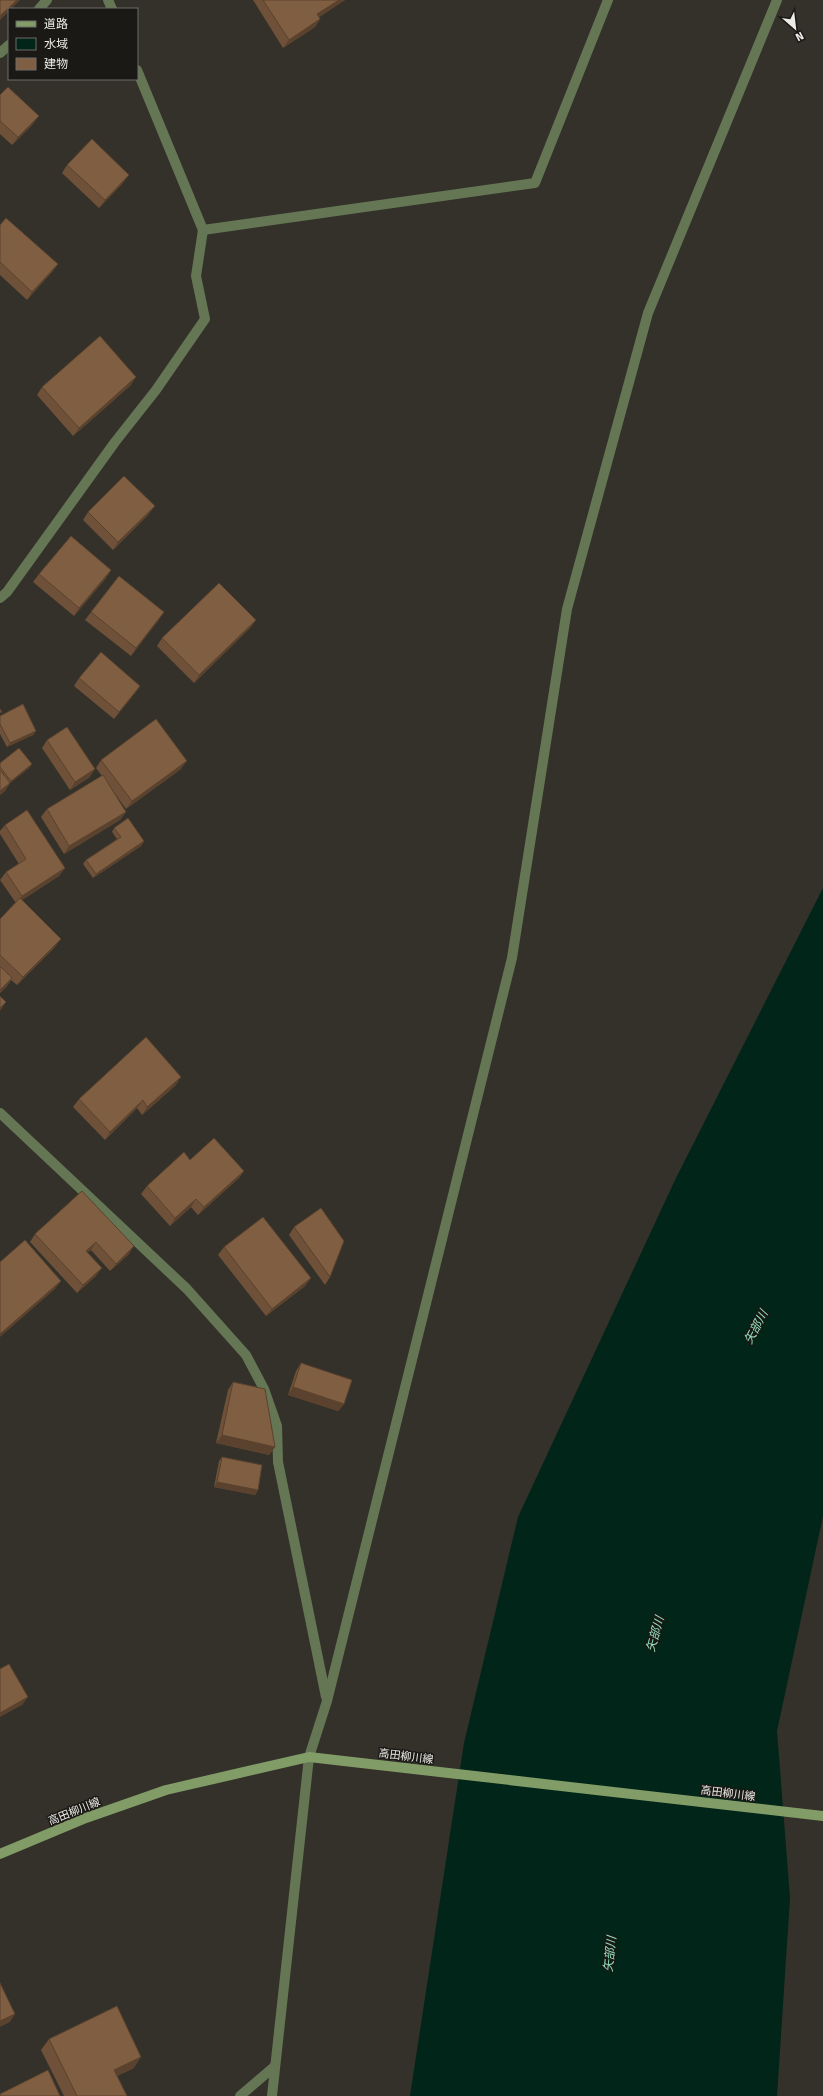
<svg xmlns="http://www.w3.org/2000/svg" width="823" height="2096" viewBox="0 0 823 2096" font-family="'Fira Sans','Noto Sans JP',sans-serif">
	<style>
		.water { fill: #012518 }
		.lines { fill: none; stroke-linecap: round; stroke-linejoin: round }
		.street { stroke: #657654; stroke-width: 10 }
		.secondary { stroke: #819c66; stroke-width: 10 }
		.wall { fill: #6e5138 }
		.shaded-wall { fill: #5a422e }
		.building { fill: #805e41; stroke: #5a422e }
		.labels { text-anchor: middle; stroke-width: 3; stroke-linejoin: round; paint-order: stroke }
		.street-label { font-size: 11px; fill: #edece7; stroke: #1a1916 }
		.water-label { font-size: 12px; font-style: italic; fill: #93e0bd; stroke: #1a1916 }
	</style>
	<rect width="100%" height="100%" fill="#33312a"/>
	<!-- water -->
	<path class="water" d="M823,888v628l-46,215 13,167 -13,198h-367l54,-353 54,-226 158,-339z"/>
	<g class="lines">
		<!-- street -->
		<g class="street">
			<path d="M108,0l4,9"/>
			<path d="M39,9l8,-9"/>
			<path d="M0,53l9,-8"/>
			<path d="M203,230l332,-47 73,-183"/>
			<path d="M0,598l7,-6 108,-150 41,-52 49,-71 -9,-43 7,-46 -66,-160"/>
			<path d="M0,1113l187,176 59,66 18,34 13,37 1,36 48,235"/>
			<path d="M240,2096l35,-30"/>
			<path d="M272,2096l37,-339 18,-56 185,-743 55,-349 81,-296 129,-313"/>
		</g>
		<!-- secondary -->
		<path class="secondary" d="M0,1854l86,-36 80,-28 143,-33 514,59"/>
	</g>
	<!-- wall -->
	<g class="wall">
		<path d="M253,0h92l-26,17 1,2 -5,8 -32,21z"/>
		<path d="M0,95l33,29 -21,21 -12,-11z"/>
		<path d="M67,165l56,18 -24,25 -37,-35z"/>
		<path d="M0,225l58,39 -6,8 -25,28 -27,-25z"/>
		<path d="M131,385l-58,51 -36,-41 5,-8z"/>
		<path d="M88,512l61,2 -36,36 -30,-30z"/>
		<path d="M111,570l-5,8 -32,38 -41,-34 6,-8z"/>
		<path d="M91,612h73l-33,44 -46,-36z"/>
		<path d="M256,620l-6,8 -56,55 -37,-37 5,-8z"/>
		<path d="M79,678l61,8 -5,7 -21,26 -40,-33z"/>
		<path d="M0,716l36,15 -3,4 -26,12 -7,-13z"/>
		<path d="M47,740l43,37 -20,13 -28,-42z"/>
		<path d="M101,760l80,9 -55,40 -15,-21 15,24 -6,8 -56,34 -23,-37 6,-8 55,-33 -6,-8z"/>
		<path d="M0,763l32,1 -3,4 -19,15 -5,8 -5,4z"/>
		<path d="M5,825l60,43 -6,8 -37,24 33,47 -38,38 -6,-5 -4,6 -7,7v-74l16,-16 -16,-23 6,-8 13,-8 -19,-30v-3z"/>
		<path d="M114,828l30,13 -3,5 -48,32 -10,-14 3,-4 31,-21 -5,-7z"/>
		<path d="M176,1085l-34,30 -5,-7 -32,32 -32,-33 6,-8z"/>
		<path d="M190,1160l54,11 -5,7 -41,37 -7,-8 -21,19 -29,-32 6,-8z"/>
		<path d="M82,1191l47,63 -19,17 -19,-21 -4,3 9,23 -19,17 -47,-51 5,-8z"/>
		<path d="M294,1227l36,50 -5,8 -36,-50z"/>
		<path d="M224,1247l87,31 -6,8 -39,30 -48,-61z"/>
		<path d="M301,1363l43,41 -6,7 -50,-16 8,-24z"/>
		<path d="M233,1382l42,65 -6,8 -53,-12 12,-53z"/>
		<path d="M222,1457l36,33 -3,5 -41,-8 5,-26z"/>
		<path d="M49,2039l85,29 -17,8 10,20h-63l-23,-46z"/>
	</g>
	<!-- shaded-wall -->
	<g class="shaded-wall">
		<path d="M17,0h3l-9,9h-2v2l-9,9v-4z"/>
		<path d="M339,0h6l-33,22 5,-8z"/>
		<path d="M320,19l-5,8 -32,21 6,-8z"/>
		<path d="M39,116l-6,8 -21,21 6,-8z"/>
		<path d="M129,175l-6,8 -24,25 6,-8z"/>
		<path d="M58,264l-6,8 -25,28 5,-8z"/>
		<path d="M136,377l-5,8 -58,51 6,-8z"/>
		<path d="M155,506l-6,8 -36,36 5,-8z"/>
		<path d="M111,570l-5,8 -32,38 5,-8z"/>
		<path d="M164,612l-5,8 -28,36 5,-8z"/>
		<path d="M256,620l-6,8 -56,55 5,-8z"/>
		<path d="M140,686l-5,7 -21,26 5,-7z"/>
		<path d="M36,731l-3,4 -26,12 3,-4z"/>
		<path d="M187,761l-6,8 -55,40 6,-8z"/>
		<path d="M32,764l-3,4 -19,15 -5,8 -5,4v-4l8,-6 3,-4z"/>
		<path d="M95,769l-5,8 -20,13 5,-8z"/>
		<path d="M126,812l-6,8 -56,34 5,-8z"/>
		<path d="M144,841l-3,5 -48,32 3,-4z"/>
		<path d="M65,868l-6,8 -43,28 6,-8z"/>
		<path d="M61,939l-6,8 -38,38 6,-8z"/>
		<path d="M12,978l-5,8 -7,6v-2z"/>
		<path d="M6,1002l-6,9v-3z"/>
		<path d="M181,1077l-5,8 -34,30 5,-8z"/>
		<path d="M143,1100l-6,8 -32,32 5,-8z"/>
		<path d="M244,1171l-5,7 -41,37 6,-8z"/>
		<path d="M196,1199l-5,8 -21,19 5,-8z"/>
		<path d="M96,1242l-5,8 -11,9 6,-8z"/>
		<path d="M134,1246l-5,8 -19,17 6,-7z"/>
		<path d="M102,1268l-6,8 -19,17 6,-8z"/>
		<path d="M311,1278l-6,8 -39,30 6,-7z"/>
		<path d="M61,1281l-6,8 -55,48v-3z"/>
		<path d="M293,1387l51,17 -6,7 -50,-16z"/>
		<path d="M222,1435l53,12 -6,8 -53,-12z"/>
		<path d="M217,1482l41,8 -3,5 -41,-8z"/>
		<path d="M28,1697l-6,8 -22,12v-4z"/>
		<path d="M15,2014l-5,8 -10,5v-6z"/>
		<path d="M141,2057l-7,11 -28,13 8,-11z"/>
	</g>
	<!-- building -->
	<g class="building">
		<path d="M0,0h17l-17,16z"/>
		<path d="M263,0h76l-22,14 3,5 -31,21z"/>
		<path d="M8,87l31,29 -21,21 -18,-16v-26z"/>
		<path d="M92,139l37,36 -24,25 -38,-35z"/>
		<path d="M6,218l52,46 -26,28 -32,-30v-37z"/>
		<path d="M100,336l36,41 -57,51 -37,-41z"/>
		<path d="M124,476l31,30 -37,36 -30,-30z"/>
		<path d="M71,536l40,34 -32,38 -40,-34z"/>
		<path d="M119,576l45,36 -28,36 -45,-36z"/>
		<path d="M219,583l37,37 -57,55 -37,-37z"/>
		<path d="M101,652l39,34 -21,26 -40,-34z"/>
		<path d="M23,704l13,27 -26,12 -10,-19v-8z"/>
		<path d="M0,709l2,3 -2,1z"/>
		<path d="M156,719l31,42 -55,40 -31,-41z"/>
		<path d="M67,727l28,42 -20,13 -28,-42z"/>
		<path d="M19,748l13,16 -21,17 -11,-14v-4z"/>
		<path d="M0,770l10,13 -10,8z"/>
		<path d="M103,775l23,37 -57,34 -22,-37z"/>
		<path d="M27,810l38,58 -43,28 -16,-24 20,-13 -21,-34z"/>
		<path d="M128,818l16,23 -48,33 -10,-14 35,-23 -7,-9z"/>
		<path d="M20,898l41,41 -38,38 -23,-22v-36z"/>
		<path d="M0,966l12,12 -12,12z"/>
		<path d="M0,996l6,6 -6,6z"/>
		<path d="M146,1037l35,40 -34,30 -4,-7 -33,32 -31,-33z"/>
		<path d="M214,1138l30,33 -40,36 -8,-8 -21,19 -28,-32 37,-34 6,8z"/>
		<path d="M82,1191l52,55 -18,18 -20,-22 -10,9 16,17 -19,17 -48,-51z"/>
		<path d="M321,1208l23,33 -14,36 -36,-50z"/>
		<path d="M263,1217l48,61 -39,31 -48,-62z"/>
		<path d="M25,1240l36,41 -61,53v-72z"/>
		<path d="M301,1363l51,17 -8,24 -51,-17z"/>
		<path d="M233,1382l32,7 10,58 -53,-12z"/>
		<path d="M222,1457l40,8 -4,25 -41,-8z"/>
		<path d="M9,1664l19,33 -28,16v-44z"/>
		<path d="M0,1983l15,31 -15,7z"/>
		<path d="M117,2006l24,51 -27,13 13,26h-50l-28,-57z"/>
		<path d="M48,2070l12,26h-60v-2z"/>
	</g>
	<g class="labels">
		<!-- street labels -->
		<g class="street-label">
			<text transform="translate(406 1756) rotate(7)" y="4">高田柳川線</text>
			<text transform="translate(728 1793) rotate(7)" y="4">高田柳川線</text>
			<text transform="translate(74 1811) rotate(-22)" y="4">高田柳川線</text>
		</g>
		<!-- water labels -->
		<g class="water-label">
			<text transform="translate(756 1327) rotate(-62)" y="4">矢部川</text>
			<text transform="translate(655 1634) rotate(-74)" y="4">矢部川</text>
			<text transform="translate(610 1954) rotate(-84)" y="4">矢部川</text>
		</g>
	</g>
	<!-- legend -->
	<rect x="8" y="8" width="130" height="72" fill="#1a1916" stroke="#6e6d6a"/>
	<rect x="16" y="21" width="20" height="6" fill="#819c66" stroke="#6e6d6a"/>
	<text x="44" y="28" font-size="12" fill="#edece7">道路</text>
	<rect x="16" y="38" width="20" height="12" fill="#012518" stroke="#6e6d6a"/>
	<text x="44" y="48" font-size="12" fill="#edece7">水域</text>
	<rect x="16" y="58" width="20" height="12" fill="#805e41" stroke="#6e6d6a"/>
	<text x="44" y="68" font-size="12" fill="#edece7">建物</text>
	<!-- north arrow -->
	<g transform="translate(795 28) rotate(152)" stroke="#1a1916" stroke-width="3" paint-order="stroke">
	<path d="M0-3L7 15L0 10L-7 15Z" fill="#edece7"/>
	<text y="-6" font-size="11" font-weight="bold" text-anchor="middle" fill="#edece7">N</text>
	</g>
</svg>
